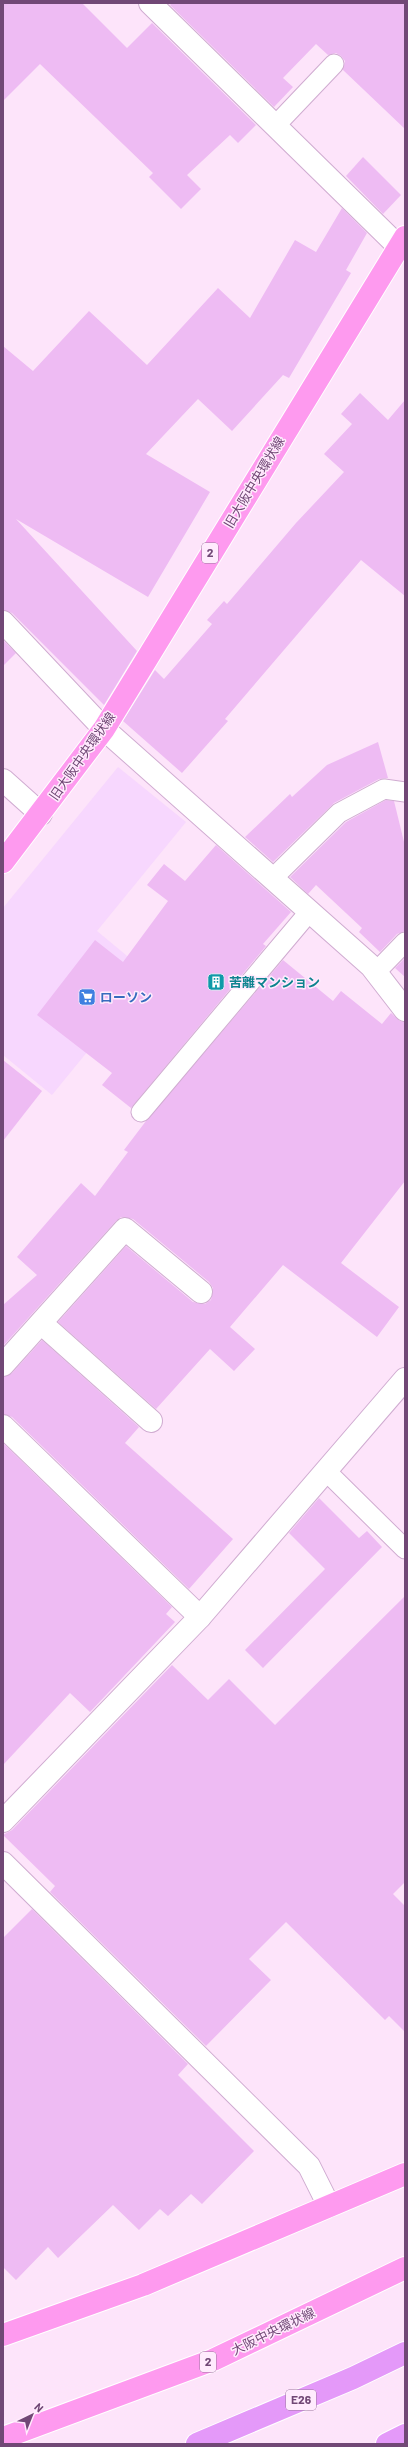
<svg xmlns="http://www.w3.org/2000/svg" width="408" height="2447" viewBox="0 0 408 2447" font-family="Barlow,'Noto Sans JP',sans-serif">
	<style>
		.commercial { fill: #f7d7fe }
		.building { fill: #eebbf3 }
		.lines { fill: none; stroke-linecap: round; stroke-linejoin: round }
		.lane-casing { stroke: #d0acd1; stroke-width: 21 }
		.street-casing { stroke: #d0acd1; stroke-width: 24 }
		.primary-casing { stroke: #fff; stroke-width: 24 }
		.highway-casing { stroke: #fff; stroke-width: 24 }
		.lane { stroke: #fff; stroke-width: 19 }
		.street { stroke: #fff; stroke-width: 22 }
		.primary { stroke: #fe9aef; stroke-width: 22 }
		.highway { stroke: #e499f9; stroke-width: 22 }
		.labels { text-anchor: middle; stroke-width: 3; stroke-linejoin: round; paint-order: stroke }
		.shield { fill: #ffebfd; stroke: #9c799e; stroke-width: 1 }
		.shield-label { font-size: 12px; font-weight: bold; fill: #714876 }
		.street-label { font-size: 13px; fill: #714876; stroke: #ffebfd }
		.culture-label { font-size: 13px; font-weight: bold; fill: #0d838f; stroke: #ffebfd; text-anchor: start }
		.shop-label { font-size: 13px; font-weight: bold; fill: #366cbe; stroke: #ffebfd; text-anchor: start }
	</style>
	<rect width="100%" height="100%" fill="#fde4fa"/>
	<!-- commercial -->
	<path class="commercial" d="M118,767l68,55 -89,109 53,44 -98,120 -49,-40v-147z"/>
	<!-- building -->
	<g class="building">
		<path d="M3,3h79l45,45 25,-25 104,102 -18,18 -8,-8 -43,40 14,14 -20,20 -32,-32 4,-4 -113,-109 -37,37z"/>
		<path d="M172,3h233v126l-62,-59 2,-9 -4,-5 -5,-3 -8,2 -12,-11 -33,34 10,9 -19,20 -104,-102z"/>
		<path d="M363,157l38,38 -18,19 -37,-38z"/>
		<path d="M342,208l25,25 -21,37 5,3 -62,105 -6,-3 -51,56 -34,-32 -52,55 64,38 -62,105 -132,-78 121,132 -33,54 -92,-92 -9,-3v-264l30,25 56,-60 58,54 71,-77 32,30 45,-78 21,12z"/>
		<path d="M360,393l28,27 17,-20v196l-44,-36 -136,159 3,2 -46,52 -59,-52 32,-51 9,9 48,-55 -5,-4 17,-19 3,3 69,-81 48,-51 -20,-18 28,-30 -11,-10z"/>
		<path d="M3,640l13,13 -13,13z"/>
		<path d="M378,742l10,36 -9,1 -45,24 -61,59 -28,-25 45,-43 2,3 35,-32z"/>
		<path d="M386,800l8,1 11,45v85l-8,3 -17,18 -21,-20 3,-4 -46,-43 -8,9 -18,-17 56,-55z"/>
		<path d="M216,845l75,67 -28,32 3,2 -135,162 -29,-23 10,-12 -75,-58 58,-75 28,22 45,-61 -21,-16 17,-21 21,17z"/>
		<path d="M405,958v19l-10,-9z"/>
		<path d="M283,960l50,41 8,-10 41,33 9,-11 9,8 5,1v159l-64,82 58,44 -22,30 -94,-72 -53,62 25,22 -21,22 -24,-22 -54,60 -98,-87 68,-76 67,56 12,2 6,-4 2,-12 -4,-6 -76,-63 -12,-2 -5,4 -113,125v-41l34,-30 -20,-18 64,-74 14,13 33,-44 -4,-2 22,-29z"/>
		<path d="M3,1060l39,31 -39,50z"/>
		<path d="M42,1340l97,87 -14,16 108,96 -44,50 -177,-172 -9,-3v-37l9,-4z"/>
		<path d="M3,1443l169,164 -6,7 9,8 -85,90 -20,-19 -67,72z"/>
		<path d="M319,1498l40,40 8,-7 15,16 -119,121 -18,-18 80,-81 -36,-36z"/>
		<path d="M405,1596v286l-12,12 12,12v126l-16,-16 -4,4 -99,-98 -37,37 22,21 -65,66 -156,-154 5,-6 -52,-51 9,-5 160,-165 36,35 21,-21 46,46z"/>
		<path d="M32,1909l156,155 -10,11 76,76 -52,53 -11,-10 -23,22 -8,-7 -21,21 -26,-25 -55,53 -10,-11 -32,33 -13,-13v-329z"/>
	</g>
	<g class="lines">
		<defs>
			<g id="lane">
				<path d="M275,126l59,-62"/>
				<path d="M273,878l66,-65 45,-24 21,3"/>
				<path d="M376,972l29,-30"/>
				<path d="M141,1112l169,-201"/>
				<path d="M326,1471l79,78"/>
			</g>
			<g id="street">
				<path d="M150,3l248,243"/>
				<path d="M3,622l101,107 267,237 34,44"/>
				<path d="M3,780l38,34"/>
				<path d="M41,1323l110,98"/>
				<path d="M3,1365l122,-136 76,63"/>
				<path d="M3,1426l197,191 205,-238"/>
				<path d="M3,1821l197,-204"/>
				<path d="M3,1863l306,303 20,40"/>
			</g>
			<g id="primary">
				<path d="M3,862l101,-133 301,-492"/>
				<path d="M3,2335l140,-50 262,-111"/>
				<path d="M3,2438l210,-78 192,-92"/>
			</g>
			<g id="highway">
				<path d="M197,2444l156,-66 52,-25"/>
				<path d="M387,2444l18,-9"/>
			</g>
		</defs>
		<!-- lane casing -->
		<use href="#lane" class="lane-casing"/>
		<!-- street casing -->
		<use href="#street" class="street-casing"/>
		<!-- primary casing -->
		<use href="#primary" class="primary-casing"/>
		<!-- highway casing -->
		<use href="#highway" class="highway-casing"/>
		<!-- lane -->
		<use href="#lane" class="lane"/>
		<!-- street -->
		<use href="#street" class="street"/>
		<!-- primary -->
		<use href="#primary" class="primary"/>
		<!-- highway -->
		<use href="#highway" class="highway"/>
	</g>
	<!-- icons -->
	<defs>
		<symbol id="building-square" viewBox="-11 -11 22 22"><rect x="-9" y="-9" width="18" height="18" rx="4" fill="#0f9aa8" stroke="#ffebfd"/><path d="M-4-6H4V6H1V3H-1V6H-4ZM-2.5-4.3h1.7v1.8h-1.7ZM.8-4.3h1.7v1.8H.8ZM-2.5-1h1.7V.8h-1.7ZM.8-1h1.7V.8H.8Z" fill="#fff"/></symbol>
		<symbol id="supermarket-square" viewBox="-11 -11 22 22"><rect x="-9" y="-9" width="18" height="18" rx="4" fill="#3f7fe0" stroke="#ffebfd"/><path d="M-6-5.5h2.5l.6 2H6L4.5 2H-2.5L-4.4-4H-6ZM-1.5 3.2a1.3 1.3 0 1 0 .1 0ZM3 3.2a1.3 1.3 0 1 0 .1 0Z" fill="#fff"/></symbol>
	</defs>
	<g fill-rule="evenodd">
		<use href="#building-square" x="206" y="972" width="20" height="20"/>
		<use href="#supermarket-square" x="77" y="987" width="20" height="20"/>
	</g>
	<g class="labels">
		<!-- shield labels -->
		<g class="shield">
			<rect x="202" y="543" width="16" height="20" rx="3"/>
			<rect x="200" y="2352" width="16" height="20" rx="3"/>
			<rect x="286" y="2390" width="30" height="20" rx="3"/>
		</g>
		<g class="shield-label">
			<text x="210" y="557">2</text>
			<text x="208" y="2366">2</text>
			<text x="301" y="2404">E26</text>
		</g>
		<!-- street labels -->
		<g class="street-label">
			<text transform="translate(254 482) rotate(-59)" y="5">旧大阪中央環状線</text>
			<text transform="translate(82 756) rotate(-55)" y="5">旧大阪中央環状線</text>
			<text transform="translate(273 2331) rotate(-26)" y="5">大阪中央環状線</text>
		</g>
		<!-- culture labels -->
		<g class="culture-label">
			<text x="229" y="987">苦離マンション</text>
		</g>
		<!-- shop labels -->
		<g class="shop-label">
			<text x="100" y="1002">ローソン</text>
		</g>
	</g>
	<!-- border -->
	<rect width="408" height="2447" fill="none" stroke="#714876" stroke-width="8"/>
	<!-- north arrow -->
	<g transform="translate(32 2415) rotate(43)" stroke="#ffebfd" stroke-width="3" paint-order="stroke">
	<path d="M0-3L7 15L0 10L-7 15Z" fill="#714876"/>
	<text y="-6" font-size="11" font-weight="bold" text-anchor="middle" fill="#714876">N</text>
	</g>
</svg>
